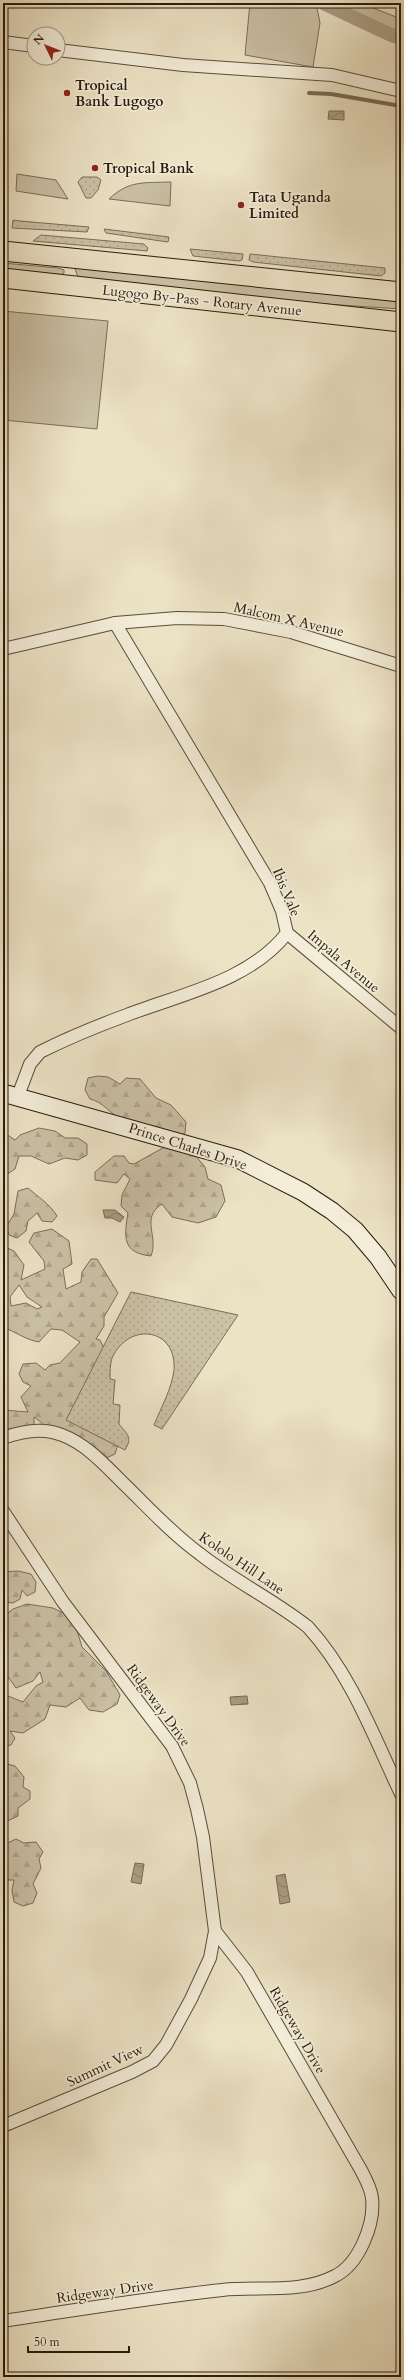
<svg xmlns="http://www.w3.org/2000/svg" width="404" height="2380" viewBox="0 0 404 2380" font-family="Cardo,serif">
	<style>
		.grass { fill: #cbc1a6; stroke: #7a6e5a }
		.forest { fill: url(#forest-firs); stroke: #7a6e5a; fill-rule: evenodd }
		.garden { fill: url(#garden-dots); stroke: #7a6e5a }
		.water { fill: url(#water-waves); stroke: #776a56 }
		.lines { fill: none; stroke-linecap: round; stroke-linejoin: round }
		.stream { stroke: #776a56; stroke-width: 4 }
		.canal { stroke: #aa9f86; stroke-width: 14 }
		.street-casing { stroke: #5a4d3b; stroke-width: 14 }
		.secondary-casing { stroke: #2a1b0d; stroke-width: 19 }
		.primary-casing { stroke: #2a1b0d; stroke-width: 21 }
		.street { stroke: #f3edd9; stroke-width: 12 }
		.secondary { stroke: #f3edd9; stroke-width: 17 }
		.primary { stroke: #ece3c5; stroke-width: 19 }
		.poi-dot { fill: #8f2418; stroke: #f3edd9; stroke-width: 1.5 }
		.labels { text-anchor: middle; stroke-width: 3.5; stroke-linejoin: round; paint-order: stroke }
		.poi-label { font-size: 14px; font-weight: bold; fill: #2a1b0d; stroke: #f3edd9; text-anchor: start }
		.street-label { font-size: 14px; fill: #2a1b0d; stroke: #f3edd9 }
	</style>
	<defs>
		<pattern id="forest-firs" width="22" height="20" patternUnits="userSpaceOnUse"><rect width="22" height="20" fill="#cbc1a6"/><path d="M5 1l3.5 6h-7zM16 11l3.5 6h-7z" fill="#aea58e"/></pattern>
		<pattern id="garden-dots" width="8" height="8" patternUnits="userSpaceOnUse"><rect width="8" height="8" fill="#cbc1a6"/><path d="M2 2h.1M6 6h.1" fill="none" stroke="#aea58e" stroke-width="1.8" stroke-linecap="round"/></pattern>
		<pattern id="water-waves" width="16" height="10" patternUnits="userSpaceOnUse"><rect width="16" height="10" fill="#aa9f86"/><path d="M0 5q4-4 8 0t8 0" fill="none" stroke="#8b816c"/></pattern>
	</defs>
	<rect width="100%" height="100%" fill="#ece3c5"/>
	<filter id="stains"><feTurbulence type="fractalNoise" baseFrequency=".005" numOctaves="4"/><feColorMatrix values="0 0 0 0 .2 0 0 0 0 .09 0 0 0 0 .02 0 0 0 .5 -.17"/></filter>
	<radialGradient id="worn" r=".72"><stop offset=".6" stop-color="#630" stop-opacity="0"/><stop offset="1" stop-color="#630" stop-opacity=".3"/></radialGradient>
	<!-- grass -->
	<g class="grass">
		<path d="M250,3h66l4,20 -7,44 -68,-12z"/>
		<path d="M328,3h33l40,16v21l-46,-18z"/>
		<path d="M17,174l39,6 12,19 -52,-8z"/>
		<path d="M171,182l-1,24 -61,-7c20,-19 35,-16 62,-17z"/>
		<path d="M3,263l55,5 6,2v3l-3,2 -58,-5z"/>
		<path d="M74,266l327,33v10l-107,-7 -216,-25z"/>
		<path d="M3,311l105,10 -11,108 -94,-9z"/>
	</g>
	<!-- forest -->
	<g class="forest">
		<path d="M98,1076l10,1 12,7 6,-6 14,1 16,19 15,7 15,17 -1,11 -20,10c-15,-7 -31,-14 -44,-23 -11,-7 -18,-18 -31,-21l-5,-9 3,-12z"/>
		<path d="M39,1128l16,3 10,7h13l9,6v11l-9,5 -13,-2 -16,6 -18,-8h-12l-4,13 -12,8v-45l12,8 5,-5z"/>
		<path d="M170,1144l19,4 16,19 3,12 13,6 4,16 -9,16 -18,6 -26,-6 -10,-13c-22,14 -3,32 -11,52 -29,-3 -27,-19 -23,-43l-7,-7 1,-11 8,-16 -6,-5 -7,9 -22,-3v-8l19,-16h10l5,7 5,1z"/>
		<path d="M28,1188c10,9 22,16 29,28l-5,6 -10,-1 -5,-8 -9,8 -2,10 -9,7 -8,-3 -3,-8 8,-13 4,-23z"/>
		<path d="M52,1229l17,12 3,23 -9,5 3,20 15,-7 1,-10 9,-13h6l21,34 -14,24v9l-8,13 4,1 6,13 -10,22 24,63 -5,16 -20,9 -8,-9 -5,-16 -17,5c-12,-6 -19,-18 -31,-26v8l-31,5v-20l25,2 -7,-15 10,-11 -8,-4 -4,-8 4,-10 13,-1 9,7 5,-5 10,-2 20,-21 -18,-12 -11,-1 -12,13c-13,-2 -21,-9 -34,-14l-2,-10v-72l11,5 10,14 -3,15 24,-11 -1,-8 -15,-19 5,-9zM19,1285l8,12 15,10 -5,2 -11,-6 -15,3 -1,-9z"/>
		<path d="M18,1571l13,3 5,8 -1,10 -8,4 -5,-6 -2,9 -7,4 -9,-1 -1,-30z"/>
		<path d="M27,1604l26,4 14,7 9,12 6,20 24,24 14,24 -3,9 -14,8 -14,-2 -9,-12 -14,9 -16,-2 -5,14 -22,14 -13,-2 5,7 -4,7 -8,1v-52l20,8 13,-16 7,-4 -3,-10 -7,9 -17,7 -13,-18v-53l10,-8z"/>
		<path d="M3,1763l12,3 9,11 -1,10 7,4v8l-12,9v8l-15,7z"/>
		<path d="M16,1839l8,4 12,-1 7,10 -4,7 2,9 -8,16 4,9 -4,10 -10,3 -9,-4 -2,-12 2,-10h-11v-16l2,-3 -2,-16z"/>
	</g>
	<!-- garden -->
	<g class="garden">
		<path d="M82,177h15l4,3 -3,10 -7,8h-5l-8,-16z"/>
		<path d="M13,220l7,1 69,6 -2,5 -75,-4z"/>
		<path d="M104,229l65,8 -1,5 -62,-9z"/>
		<path d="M41,235l103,9 4,4 -1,3 -114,-10z"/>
		<path d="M190,249l53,5 -1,6 -3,1 -46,-5z"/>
		<path d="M250,254l135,14v5l-4,3 -128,-14 -4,-2z"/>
		<path d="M131,1292l107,23 -76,114 -8,-4c7,-17 18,-37 20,-55 3,-42 -45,-49 -62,-12 -2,6 -2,15 -2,21l5,1 -2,24 7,1 -1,19c8,10 14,13 6,26l-59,-30z"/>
	</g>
	<!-- water -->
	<g class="water">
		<path d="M329,111h15v9l-16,-1z"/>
		<path d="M103,1210h12l9,7 -4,5 -8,-4h-7z"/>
		<path d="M247,1696l1,8 -17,1 -1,-8z"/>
		<path d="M135,1863l9,1 -3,20 -10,-2z"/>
		<path d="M285,1874l5,28 -10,2 -4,-28z"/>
	</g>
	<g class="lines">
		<!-- stream -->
		<path class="stream" d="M309,93l22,1 70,12"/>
		<!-- canal -->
		<path class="canal" d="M323,3l68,32 10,3"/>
		<defs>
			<g id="street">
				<path d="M3,42l31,4"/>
				<path d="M58,50l125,15 149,10 69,16"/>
				<path d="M3,649l112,-26 62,-5 47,1 67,13 110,34"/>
				<path d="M287,933l114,95"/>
				<path d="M18,1096l12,-32 10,-12c28,-14 57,-26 87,-37 54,-21 123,-34 160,-82l-5,-22 -12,-28 -155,-260"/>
				<path d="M3,1438c19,-7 40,-11 59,-3 24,9 42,29 60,47 25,24 49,51 78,72 34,27 74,46 108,73 43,47 66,110 93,167"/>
				<path d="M3,1511l60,91 109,144 18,37 7,26 6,28 12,94 32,41 114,198c4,8 10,18 11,28 3,26 -13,66 -37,78 -34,18 -76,10 -113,14 -74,8 -146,20 -219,31"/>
				<path d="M3,2126l129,-54 21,-11 13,-16 25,-46 19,-41 5,-27"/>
			</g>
			<path id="secondary" d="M3,1093l235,66 65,33 29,19 23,19 23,27 23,34"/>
			<g id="primary">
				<path d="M3,251l398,41"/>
				<path d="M3,278l398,44"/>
			</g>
		</defs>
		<!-- street casing -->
		<use href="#street" class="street-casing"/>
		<!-- secondary casing -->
		<use href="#secondary" class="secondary-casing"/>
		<!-- primary casing -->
		<use href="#primary" class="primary-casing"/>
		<!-- street -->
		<use href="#street" class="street"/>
		<!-- secondary -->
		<use href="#secondary" class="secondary"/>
		<!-- primary -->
		<use href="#primary" class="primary"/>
	</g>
	<!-- markers -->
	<g class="poi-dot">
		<circle cx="67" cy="93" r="4"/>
		<circle cx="95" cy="168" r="4"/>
		<circle cx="241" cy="205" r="4"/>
	</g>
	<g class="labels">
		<!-- poi labels -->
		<g class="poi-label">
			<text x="75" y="90">Tropical<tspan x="75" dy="16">Bank Lugogo</tspan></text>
			<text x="103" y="173">Tropical Bank</text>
			<text x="249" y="202">Tata Uganda<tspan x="249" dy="16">Limited</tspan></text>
		</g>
		<!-- street labels -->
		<g class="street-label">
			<text transform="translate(202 300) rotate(6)" y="5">Lugogo By-Pass - Rotary Avenue</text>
			<text transform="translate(289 619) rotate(13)" y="5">Malcom X Avenue</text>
			<text transform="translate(287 892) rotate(67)" y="5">Ibis Vale</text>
			<text transform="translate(344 961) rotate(40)" y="5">Impala Avenue</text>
			<text transform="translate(188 1146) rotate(18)" y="5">Prince Charles Drive</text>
			<text transform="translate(242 1563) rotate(34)" y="5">Kololo Hill Lane</text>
			<text transform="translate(159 1705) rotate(54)" y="5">Ridgeway Drive</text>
			<text transform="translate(298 2030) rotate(60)" y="5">Ridgeway Drive</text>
			<text transform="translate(105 2065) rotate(-25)" y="5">Summit View</text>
			<text transform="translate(105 2291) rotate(-8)" y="5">Ridgeway Drive</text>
		</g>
	</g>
	<!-- margin -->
	<rect width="404" height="2380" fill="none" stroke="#ece3c5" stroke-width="16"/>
	<rect x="4" y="4" width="396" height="2372" fill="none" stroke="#2a1b0d" stroke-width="2"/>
	<rect x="8" y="8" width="388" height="2364" fill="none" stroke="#2a1b0d"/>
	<!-- north arrow -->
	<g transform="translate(46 46) rotate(313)"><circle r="19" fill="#f3edd9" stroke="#a39987"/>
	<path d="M0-3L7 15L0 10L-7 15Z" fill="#8f2418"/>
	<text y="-6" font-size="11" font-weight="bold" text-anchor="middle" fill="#2a1b0d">N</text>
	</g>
	<!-- scale -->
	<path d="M28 2346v6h101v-6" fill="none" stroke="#2a1b0d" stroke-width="2"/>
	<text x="34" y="2346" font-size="12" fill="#2a1b0d" stroke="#f3edd9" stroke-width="3" paint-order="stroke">50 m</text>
	<rect width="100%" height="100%" filter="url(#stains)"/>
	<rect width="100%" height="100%" fill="url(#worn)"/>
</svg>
